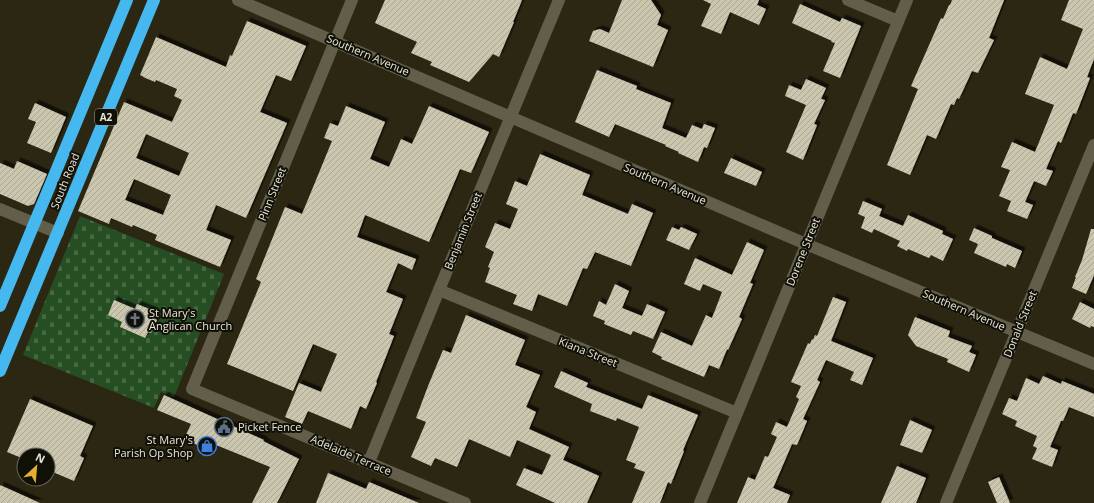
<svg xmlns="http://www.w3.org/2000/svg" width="1094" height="503" viewBox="0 0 1094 503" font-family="'Open Sans',sans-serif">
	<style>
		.cemetery { fill: url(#cemetery-stones) }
		.building { fill: url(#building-hatch); fill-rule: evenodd; filter: url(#shadow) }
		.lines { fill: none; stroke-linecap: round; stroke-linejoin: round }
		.street { stroke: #635e49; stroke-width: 12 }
		.highway { stroke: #45b8ef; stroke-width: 12 }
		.labels { text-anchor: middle; stroke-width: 4; stroke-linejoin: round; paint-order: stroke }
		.shield { fill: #111007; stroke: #a8a59a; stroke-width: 1 }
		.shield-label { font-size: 10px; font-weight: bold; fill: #e8e5d9 }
		.street-label { font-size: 11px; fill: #e8e5d9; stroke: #111007 }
		.poi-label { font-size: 11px; fill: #e8e5d9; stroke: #111007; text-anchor: start }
	</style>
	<defs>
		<pattern id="cemetery-stones" width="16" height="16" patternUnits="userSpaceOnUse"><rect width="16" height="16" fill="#264e23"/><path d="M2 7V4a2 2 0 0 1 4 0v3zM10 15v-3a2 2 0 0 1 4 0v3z" fill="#466742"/></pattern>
		<pattern id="building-hatch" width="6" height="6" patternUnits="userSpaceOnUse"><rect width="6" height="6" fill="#cbc6ae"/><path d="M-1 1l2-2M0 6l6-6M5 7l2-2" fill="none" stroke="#aaa693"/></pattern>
		<filter id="shadow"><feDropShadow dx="3.5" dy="-3.5" stdDeviation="0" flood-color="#0009"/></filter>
	</defs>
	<rect width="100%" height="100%" fill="#2b2713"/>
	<!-- cemetery -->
	<path class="cemetery" d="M80,216l144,58 -50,123 -13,-5 -7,16 -131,-53z"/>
	<!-- building -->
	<g class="building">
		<path d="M385,0h137l-9,22h1l-15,35 -6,-3 -24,28 -39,-17 2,-3 -21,-9 6,-11 -42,-19z"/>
		<path d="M622,0h29l10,15 -4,10 11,5 -15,37 -64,-26 4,-10 7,-2 9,4z"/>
		<path d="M703,0h56l-2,5 9,4 -7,16 -29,-13 -9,22 -20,-8 10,-22z"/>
		<path d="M952,0h52l-15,38 5,2 -16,33 -6,-2 -13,28 -2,-1 -3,7 -3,-1 -15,35 -9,-4 -17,40 -23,-10 31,-76 -7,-3 30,-68 2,1 6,-14h1z"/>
		<path d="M1069,0h25v59l-7,18 3,1 -14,36 -3,-1 -12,30 -3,-2 -12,28 7,2 -7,15 -12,-5 -9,21 8,3 -6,14 -20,-8 4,-10 -12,-5 11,-26 -9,-3 11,-25 23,10 19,-47 -29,-11 15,-37 27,12 16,-40 -22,-9z"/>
		<path d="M800,4l40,18 2,-4 19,8 -21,52 -17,-7 12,-28 -4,-1 1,-1 -40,-18z"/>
		<path d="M247,21l59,25 -15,35 -15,-6 -16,37 27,11 -41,95 -30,-13 -10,25 25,10 -11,27 -65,-27 2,-5 -24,-10 -1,2 -21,-9 -2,6 -31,-13 46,-109 48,20 10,-22 -8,-4 3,-7 -21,-9 -1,2 -12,-5h1l-4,-2 16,-38 70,30 4,-12 2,1zM146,134l43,19 -10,23 -43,-18zM134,179l37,16 -8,20 -38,-15z"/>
		<path d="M597,70l40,16 -1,3 35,14 -9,25 24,10 6,-13 10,4 2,-5 11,4 -8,20 -3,-1 -6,15 -20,-9 1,-1 -14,-6 1,-1 -51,-21 -6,13 -34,-15z"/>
		<path d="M806,79l20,9 -5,11 4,1 -11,24 3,1 -14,35 -17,-8 20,-47 -21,-9 4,-11 12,5z"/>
		<path d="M35,103l31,14 -15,36 -24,-10 9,-21 -8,-3z"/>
		<path d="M346,106l39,16 -15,37 19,8 12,-28 11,5 17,-38 60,26 -18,41 -11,-4 -31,73 -64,-27 -8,22 59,22 -4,11 -14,-7 -12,29 17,7 -14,35 5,2 -18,46 1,1 -11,26 -6,-3 -9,23 -43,-18 -6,13 -17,-7 14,-34 22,9 16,-38 -24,-10 -20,47 -66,-27 34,-82 -5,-3 29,-72 17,7 30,-73 -8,-3 6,-15 8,3z"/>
		<path d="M540,154l50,21 -8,20 46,19 4,-10 21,9 -22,53 -36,-14 -8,17 -4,-1 -16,38 -29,-12 -6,17 -19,-7 4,-9 -32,-13 5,-14 -2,-1 6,-15 -9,-5 10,-24 15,6 8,-20 -12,-5 9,-23 12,5z"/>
		<path d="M731,158l31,14 -6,14 -32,-13z"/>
		<path d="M17,161l30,13 -13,30 -6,2 -28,-12v-31l14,6z"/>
		<path d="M863,201l19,8 -3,7 24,10 5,-11 35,16 -1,3 11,5 -10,22 -12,-6 -2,3 -21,-9 -1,2 -10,-5 3,-5 -26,-12 -2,4 -11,-5 4,-11 -7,-3z"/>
		<path d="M672,227l7,3 2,-3 16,7 -8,16 -23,-10z"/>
		<path d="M974,228l18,8v2l30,13 -7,17 -8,-4 -1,3 -32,-14 4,-9 -9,-4z"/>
		<path d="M1091,229h3v46l-8,19 -14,-6 4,-11h-1l7,-17z"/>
		<path d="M747,242l17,8 -14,33 3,1 -14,33 3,2 -14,31 -1,-1 -8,20 -10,-4 -5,12 -43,-18 1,-2 -10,-5 9,-20 31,14 14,-31 6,3 10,-26 -19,-8 -3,7 -16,-7 11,-26 37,17z"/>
		<path d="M615,284l14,7 -7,17 20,8 5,-12 18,8 -12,27 -20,-8 -2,4 -27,-11 1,-3 -12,-5 6,-15 7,4z"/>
		<path d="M833,297l13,5 -15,39 42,17 -11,27 -12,-5 4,-8 -28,-12 -9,20 3,2 -17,37 4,2 -10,24 -5,-1 -19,44 17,7 -3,8h-50l11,-26 7,3 10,-24 3,1 9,-20 -6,-3 5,-12 11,5 12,-28 -3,-2 5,-11 -10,-4 17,-39 2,1 2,-5 1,1 2,-5 2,1z"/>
		<path d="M114,300l21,9 2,-5 17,7 -3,6 6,3 -6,13 -3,-1 -3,6 -25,-11 2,-5 -14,-7z"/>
		<path d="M1080,302l14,7v18l-3,-1 -1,2 -18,-9z"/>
		<path d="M466,315l59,25 -10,25 25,10 -14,32 10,5 -7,17 40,18 -6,13 36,16 -12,27h-32l-39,-18 8,-17 18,7 9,-20 -34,-15 -7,17 -41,-18 -12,28 -22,-9 -4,8 -20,-9 15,-35 -10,-4 12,-32 15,-36 8,3z"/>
		<path d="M915,317l35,14 -2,6 24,9 -3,6 7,3 -7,17 -22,-10 1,-3 -32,-13 -8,-11z"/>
		<path d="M561,371l27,12 -2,4 56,22 6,-14 50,20 -15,35 1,1 -13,33 -3,-2 -8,21h-28l13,-31 -11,-4 2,-4 -10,-4 13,-33 -22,-9 -1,3 -26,-10 2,-7 -38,-17z"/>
		<path d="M1043,376l18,8 1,-3 32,13v23l-25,-10 -6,14h-2l-11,26 8,3 -6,17 -20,-8 5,-11 -4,-2 4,-10 -22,-10 2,-5 -15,-7 7,-16 8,3 9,-23 13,6z"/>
		<path d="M164,395l100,45 -1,1 36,18 -22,44h-25l18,-36 -54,-22 -3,7 -29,-13 7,-15 -34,-14z"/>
		<path d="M30,399l63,27 -13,30 4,2 -10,23 -26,-11v-15h-24v4l-17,-7z"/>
		<path d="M910,420l22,10 -10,23 -22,-8z"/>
		<path d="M897,466l29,12 -10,25h-35z"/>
		<path d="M328,473l38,16 3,-7 50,21h-103z"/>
		<path d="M999,477l11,26h-13l-9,-21z"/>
		<path d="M0,485l40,18h-40z"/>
	</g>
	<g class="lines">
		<!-- street -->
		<g class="street">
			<path d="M238,0l568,244 288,120"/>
			<path d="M352,0l-160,389 273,114"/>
			<path d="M848,0l50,21"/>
			<path d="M0,209l58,24"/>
			<path d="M439,290l298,123"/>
			<path d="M369,462l70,-172 120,-290"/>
			<path d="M700,503l207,-503"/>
			<path d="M946,503l148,-358"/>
		</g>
		<!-- highway -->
		<g class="highway">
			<path d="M0,306l127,-306"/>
			<path d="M0,371l154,-371"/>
		</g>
	</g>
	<!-- icons -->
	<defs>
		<symbol id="church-ring" viewBox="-11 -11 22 22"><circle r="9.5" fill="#111007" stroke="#6b7280" stroke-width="1.5"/><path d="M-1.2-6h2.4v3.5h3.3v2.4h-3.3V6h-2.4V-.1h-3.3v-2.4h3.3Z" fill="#6b7280"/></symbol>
		<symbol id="civic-ring" viewBox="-11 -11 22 22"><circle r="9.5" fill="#111007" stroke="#5c6f8a" stroke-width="1.5"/><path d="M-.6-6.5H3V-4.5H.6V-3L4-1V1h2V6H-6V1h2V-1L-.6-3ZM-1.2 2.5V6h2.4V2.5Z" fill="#5c6f8a"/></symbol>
		<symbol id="shop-ring" viewBox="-11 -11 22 22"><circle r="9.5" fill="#111007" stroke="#3f7fe0" stroke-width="1.5"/><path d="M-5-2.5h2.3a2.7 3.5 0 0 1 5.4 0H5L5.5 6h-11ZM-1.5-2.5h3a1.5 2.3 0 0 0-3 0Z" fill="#3f7fe0"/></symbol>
	</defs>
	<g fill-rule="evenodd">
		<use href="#church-ring" x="124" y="308" width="22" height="22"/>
		<use href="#civic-ring" x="213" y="416" width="22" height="22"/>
		<use href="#shop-ring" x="196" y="435" width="22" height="22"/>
	</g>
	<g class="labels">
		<!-- shield labels -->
		<rect class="shield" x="95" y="109" width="22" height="16" rx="3"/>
		<g class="shield-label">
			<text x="106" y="121">A2</text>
		</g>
		<!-- street labels -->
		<g class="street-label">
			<text transform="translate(368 55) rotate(23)" y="4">Southern Avenue</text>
			<text transform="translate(65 181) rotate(-68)" y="4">South Road</text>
			<text transform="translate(665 184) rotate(23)" y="4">Southern Avenue</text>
			<text transform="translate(272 194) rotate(-68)" y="4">Pinn Street</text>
			<text transform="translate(463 231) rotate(-68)" y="4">Benjamin Street</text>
			<text transform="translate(803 252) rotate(-68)" y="4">Dorene Street</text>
			<text transform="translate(964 310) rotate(23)" y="4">Southern Avenue</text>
			<text transform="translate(1020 324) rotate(-68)" y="4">Donald Street</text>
			<text transform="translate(588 352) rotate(22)" y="4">Kiana Street</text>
			<text transform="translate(351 455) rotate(23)" y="4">Adelaide Terrace</text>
		</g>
		<!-- poi labels -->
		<g class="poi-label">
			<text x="149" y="317">St Mary's<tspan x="149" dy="13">Anglican Church</tspan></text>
			<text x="238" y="431">Picket Fence</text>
			<text x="193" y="444" text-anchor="end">St Mary's<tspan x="193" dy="13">Parish Op Shop</tspan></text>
		</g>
	</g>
	<!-- north arrow -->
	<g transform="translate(36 467) rotate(26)"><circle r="19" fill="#111007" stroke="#67655b"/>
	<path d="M0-3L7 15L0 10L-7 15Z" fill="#e2af34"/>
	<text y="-6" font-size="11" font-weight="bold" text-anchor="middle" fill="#e8e5d9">N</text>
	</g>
</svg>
